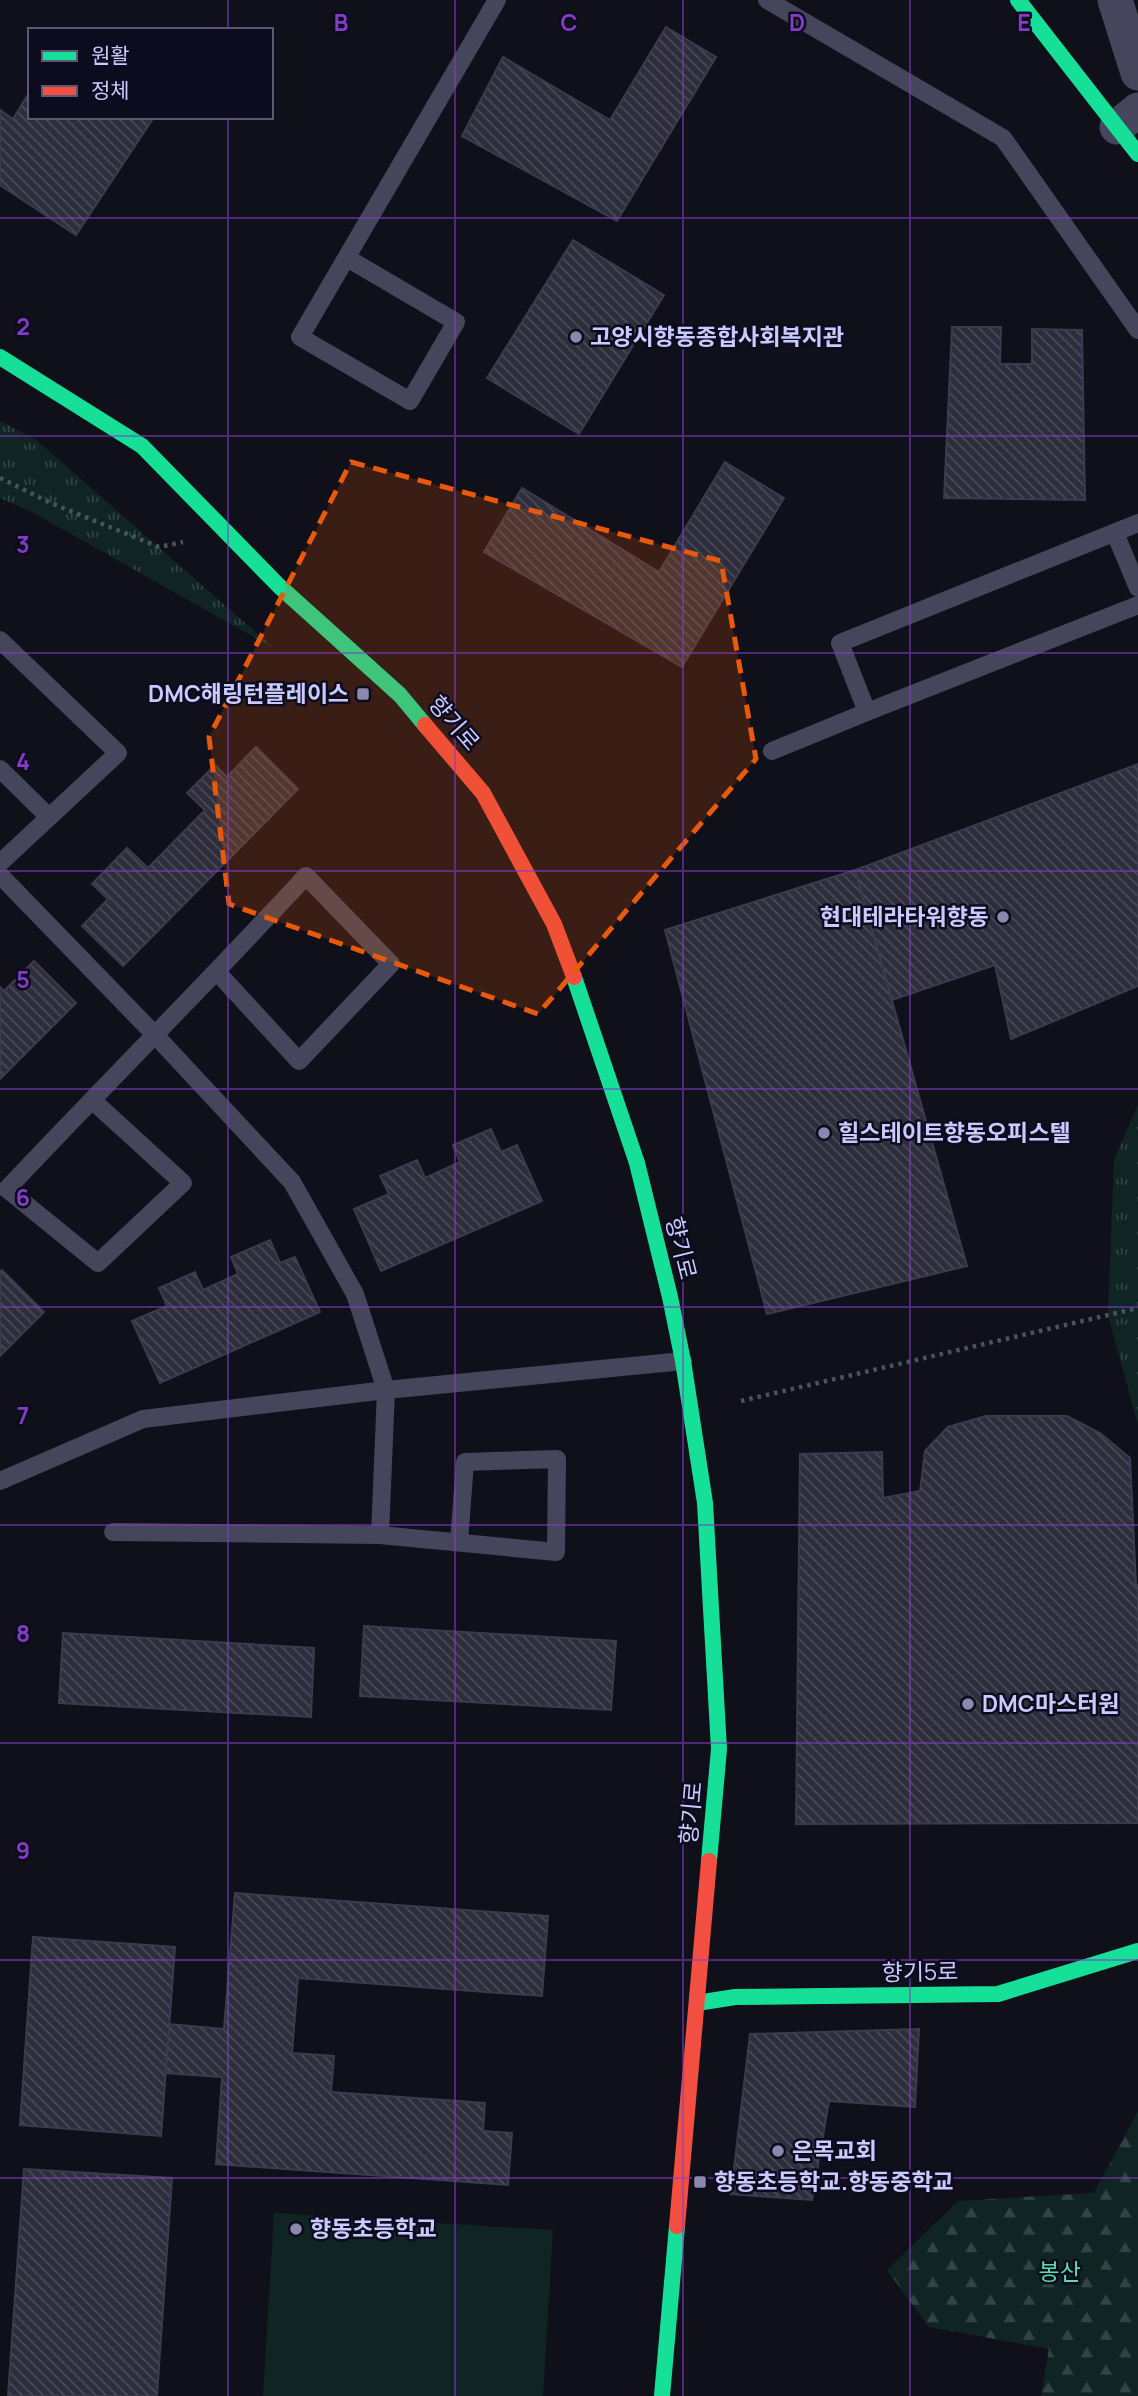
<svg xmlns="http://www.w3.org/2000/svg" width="1138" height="2396" viewBox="0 0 1138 2396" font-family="Manrope,'Noto Sans KR',sans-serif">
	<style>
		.grass { fill: #102523 }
		.forest { fill: url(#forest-firs) }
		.park { fill: url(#park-tufts) }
		.building { fill: url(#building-back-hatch); stroke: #3c3a4e; stroke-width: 2 }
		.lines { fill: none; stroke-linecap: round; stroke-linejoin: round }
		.path { stroke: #465660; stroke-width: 4.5; stroke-dasharray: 3.5 5; stroke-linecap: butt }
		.lane { stroke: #45465b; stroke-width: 18 }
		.street { stroke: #45465b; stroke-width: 35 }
		.fast { stroke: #16e098; stroke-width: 16 }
		.jam { stroke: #f24e42; stroke-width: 16 }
		.marked { fill: #e8590c; fill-opacity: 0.2; stroke: #e8590c; stroke-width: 5; stroke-dasharray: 14 9; stroke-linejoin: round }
		.grid { fill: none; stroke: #833cc5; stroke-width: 2; stroke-opacity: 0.55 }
		.poi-dot { fill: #8989ae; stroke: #0d0c1e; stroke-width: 2.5 }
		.labels { text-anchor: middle; stroke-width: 5; stroke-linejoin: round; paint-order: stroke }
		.poi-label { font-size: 23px; font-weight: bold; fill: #cacafe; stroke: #0d0c1e; text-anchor: start }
		.street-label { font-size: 23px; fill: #cacafe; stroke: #0d0c1e }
		.park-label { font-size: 23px; fill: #59dbac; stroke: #0d0c1e }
		.grid-label { font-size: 23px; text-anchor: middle; font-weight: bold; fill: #833cc5; stroke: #0d0c1e; stroke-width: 5; stroke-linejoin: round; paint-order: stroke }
	</style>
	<defs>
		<pattern id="forest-firs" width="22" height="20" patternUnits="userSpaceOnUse" patternTransform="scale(1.75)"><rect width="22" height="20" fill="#102523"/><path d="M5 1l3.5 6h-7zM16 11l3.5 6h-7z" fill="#314344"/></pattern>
		<pattern id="park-tufts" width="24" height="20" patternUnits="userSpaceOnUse" patternTransform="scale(1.75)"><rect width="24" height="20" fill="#102523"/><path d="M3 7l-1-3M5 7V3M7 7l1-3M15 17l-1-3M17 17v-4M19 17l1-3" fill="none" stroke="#314344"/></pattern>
		<pattern id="building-back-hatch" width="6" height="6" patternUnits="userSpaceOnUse" patternTransform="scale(1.75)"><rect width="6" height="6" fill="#2d2d3c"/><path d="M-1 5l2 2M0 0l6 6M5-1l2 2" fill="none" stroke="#4a4a59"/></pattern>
	</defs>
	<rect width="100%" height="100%" fill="#10101a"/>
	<!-- grass -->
	<path class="grass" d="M274,2213l279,17 -10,166h-280z"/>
	<!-- forest -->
	<path class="forest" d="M1138,2111v285h-97l8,-47 -120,-22 -42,-57 71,-69 136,-8z"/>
	<!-- park -->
	<g class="park">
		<path d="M0,421l35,18 240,210 -243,-137 -32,-14z"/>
		<path d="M1138,1105v320l-30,-110 6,-155z"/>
	</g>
	<!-- building -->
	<g class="building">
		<path d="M666,27l50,30 -99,164 -155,-85 41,-79 107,63z"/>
		<path d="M30,91v26h124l-78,118 -76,-50v-75l13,9z"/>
		<path d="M573,240l91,55 -85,139 -92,-56z"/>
		<path d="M952,327h49l-1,37h32v-35l50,1 3,170 -141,-2z"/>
		<path d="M725,462l59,36 -102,169 -198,-115 38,-64 137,84z"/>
		<path d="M256,747l42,42 -175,177 -41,-40 26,-27 -16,-15 35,-36 21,20 57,-58 -18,-17 28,-28 12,12z"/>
		<path d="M1138,764v222l-127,53 -16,-74 -103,35 -37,-130z"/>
		<path d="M855,870l112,396 -200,48 -102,-384z"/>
		<path d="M34,961l42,42 -76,76v-92l4,4z"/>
		<path d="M491,1129l10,23 16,-7 25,56 -161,70 -27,-62 35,-15 -9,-18 37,-16 8,18 35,-16 -7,-17z"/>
		<path d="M270,1240l10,23 15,-6 25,55 -160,71 -28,-62 35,-15 -8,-18 36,-16 8,18 35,-16 -7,-17z"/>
		<path d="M2,1270l42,42 -44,44v-84z"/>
		<path d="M986,1416h81l33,17 30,25 6,127h2v238l-342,1 4,-370 82,-2 1,46 37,-7 5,-40 23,-24z"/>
		<path d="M364,1626l252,15 -5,69 -251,-14z"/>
		<path d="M63,1633l251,15 -3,69 -252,-14z"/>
		<path d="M235,1893l313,23 -6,80 -244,-18 -6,75 42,3 -3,36 154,11 -2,28 29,2 -4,52 -292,-21 6,-87 -57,-4 4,-49 55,5z"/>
		<path d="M33,1937l142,10 -14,189 -141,-11z"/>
		<path d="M919,2029l-4,78 -86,-6 -17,99 -81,-6 19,-160z"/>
		<path d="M24,2169l148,9 -15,218h-149z"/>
	</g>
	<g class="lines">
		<!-- path -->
		<g class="path">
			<path d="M0,478l51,25 108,44 24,-5"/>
			<path d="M741,1401l397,-93"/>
		</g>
		<!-- lane -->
		<g class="lane">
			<path d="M767,0l236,138 135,192"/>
			<path d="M347,258l109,64 -46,79 -110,-64 197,-337"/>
			<path d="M1115,533l23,55"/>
			<path d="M0,640l118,113 -118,110"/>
			<path d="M867,712l271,-107"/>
			<path d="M772,751l95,-39 -27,-69 298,-120"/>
			<path d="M0,769l49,48"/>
			<path d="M0,875l156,161 136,146 63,112 31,96 -6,145"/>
			<path d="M92,1100l91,83 -85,80 -91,-74c99,-105 201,-207 299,-313l85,88 -92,97 -82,-89"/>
			<path d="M0,1481l143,-62 243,-29 297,-29"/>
			<path d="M113,1532l267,3 176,17 1,-93 -92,3 -6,80"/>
		</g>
		<!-- street -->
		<g class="street">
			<path d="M1115,0l23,73"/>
			<path d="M1117,127l21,-17"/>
		</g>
		<!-- fast -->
		<g class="fast">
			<path d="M1018,0l120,154"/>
			<path d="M0,357l142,89 137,140 121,109 25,30"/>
			<path d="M574,977l63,186 33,134 13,64 22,142 14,246 -10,112"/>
			<path d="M697,2003l38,-6 263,-3 140,-43"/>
			<path d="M662,2396l15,-170"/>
		</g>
		<!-- jam -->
		<g class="jam">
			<path d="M425,725l58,68 71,131 20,53"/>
			<path d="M677,2226l32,-365"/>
		</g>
	</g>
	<!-- marked area -->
	<path class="marked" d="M351,462l370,99 35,198 -218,255 -309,-110 -20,-167z"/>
	<!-- grid -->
	<path class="grid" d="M228,0v30M455,0v2396M683,0v2396M910,0v2396M228,117v2279M0,218h1138M0,436h1138M0,653h1138M0,871h1138M0,1089h1138M0,1307h1138M0,1525h1138M0,1743h1138M0,1960h1138M0,2178h1138"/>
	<!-- markers -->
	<g class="poi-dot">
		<circle cx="576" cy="337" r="7"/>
		<rect x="356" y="687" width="14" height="14" rx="3.5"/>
		<circle cx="1003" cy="917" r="7"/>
		<circle cx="824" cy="1133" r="7"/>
		<circle cx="968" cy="1704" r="7"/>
		<circle cx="778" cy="2151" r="7"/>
		<rect x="693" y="2175" width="14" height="14" rx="3.5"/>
		<circle cx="296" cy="2229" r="7"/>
	</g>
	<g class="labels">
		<!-- poi labels -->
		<g class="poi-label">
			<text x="590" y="345">고양시향동종합사회복지관</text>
			<text x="349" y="702" text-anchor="end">DMC해링턴플레이스</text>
			<text x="989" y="925" text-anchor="end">현대테라타워향동</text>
			<text x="838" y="1141">힐스테이트향동오피스텔</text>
			<text x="982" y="1712">DMC마스터원</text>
			<text x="792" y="2159">은목교회</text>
			<text x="714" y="2190">향동초등학교.향동중학교</text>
			<text x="310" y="2237">향동초등학교</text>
		</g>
		<!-- street labels -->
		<g class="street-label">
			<text transform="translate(454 723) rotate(49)" y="8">향기로</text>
			<text transform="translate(681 1248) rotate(76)" y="8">향기로</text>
			<text transform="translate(691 1813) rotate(-85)" y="8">향기로</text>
			<text transform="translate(920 1972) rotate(-1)" y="8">향기5로</text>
		</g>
		<!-- park labels -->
		<g class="park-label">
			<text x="1060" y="2280">봉산</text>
		</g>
	</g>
	<g class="grid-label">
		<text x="341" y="31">B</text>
		<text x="569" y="31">C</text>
		<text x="797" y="31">D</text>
		<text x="1024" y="31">E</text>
		<text x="23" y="335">2</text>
		<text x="23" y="553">3</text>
		<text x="23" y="770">4</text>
		<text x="23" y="988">5</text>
		<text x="23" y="1206">6</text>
		<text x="23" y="1424">7</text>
		<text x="23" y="1642">8</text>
		<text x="23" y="1859">9</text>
	</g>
	<!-- legend -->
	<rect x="28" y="28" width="245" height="91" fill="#0d0c1e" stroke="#595878" stroke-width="2"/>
	<rect x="42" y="51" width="35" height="10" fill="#16e098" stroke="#595878" stroke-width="2"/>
	<text x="91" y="63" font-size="21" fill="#cacafe">원활</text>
	<rect x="42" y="86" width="35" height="10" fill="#f24e42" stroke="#595878" stroke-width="2"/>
	<text x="91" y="98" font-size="21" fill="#cacafe">정체</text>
</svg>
